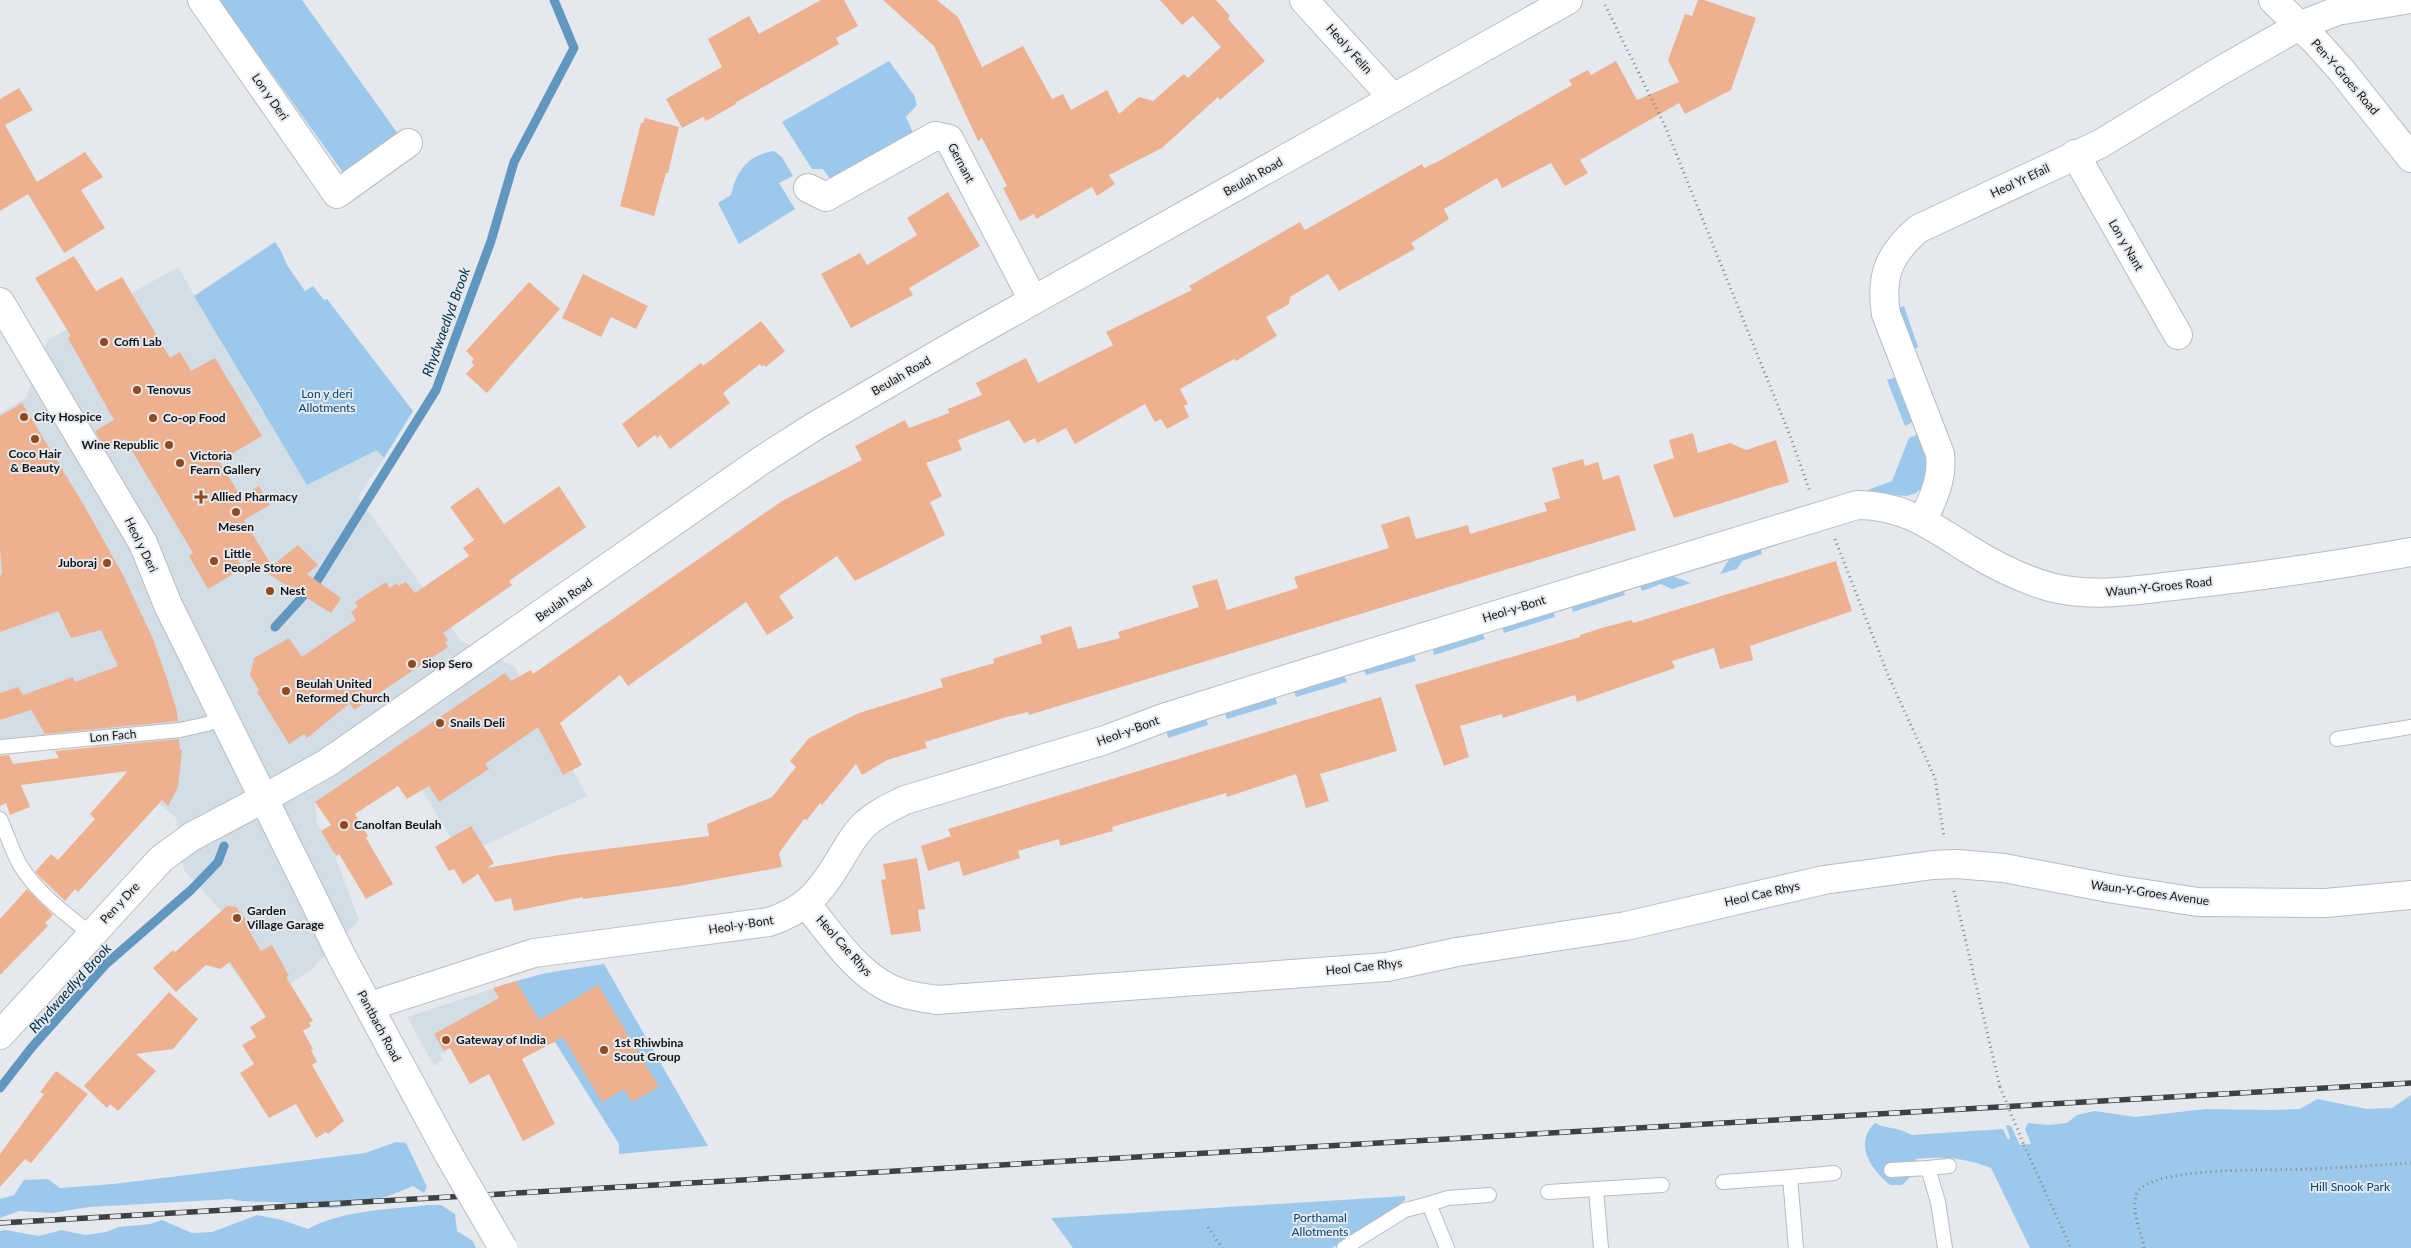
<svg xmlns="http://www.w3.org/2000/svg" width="2411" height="1248" viewBox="0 0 2411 1248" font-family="Lato,sans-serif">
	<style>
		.built { fill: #d2dde6 }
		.green { fill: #9cc8ec }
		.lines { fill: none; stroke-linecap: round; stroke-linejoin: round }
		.stream { stroke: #6196bf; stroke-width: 9 }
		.building { fill: #edb190 }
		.lane-casing { stroke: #b8bcc0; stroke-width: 16 }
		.street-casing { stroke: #b8bcc0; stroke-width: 30 }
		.secondary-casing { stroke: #b8bcc0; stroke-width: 30 }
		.path { stroke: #818486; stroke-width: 3; stroke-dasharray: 1 4; stroke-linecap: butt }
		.lane { stroke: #fff; stroke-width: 14 }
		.street { stroke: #fff; stroke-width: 28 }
		.secondary { stroke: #fff; stroke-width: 28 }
		.rail-casing { stroke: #3e4142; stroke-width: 5.5 }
		.rail { stroke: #e5e9ed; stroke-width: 4; stroke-dasharray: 11; stroke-linecap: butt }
		.secondary-bridge-casing { stroke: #b8bcc0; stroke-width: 30; stroke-linecap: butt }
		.path-bridge { stroke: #818486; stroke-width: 3; stroke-dasharray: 1 4; stroke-linecap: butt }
		.secondary-bridge { stroke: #fff; stroke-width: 28 }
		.poi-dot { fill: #8f4b1f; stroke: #e5e9ed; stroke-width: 2 }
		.labels { text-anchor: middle; stroke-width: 4; stroke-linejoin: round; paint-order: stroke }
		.street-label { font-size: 12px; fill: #131516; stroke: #e5e9ed }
		.poi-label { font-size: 12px; font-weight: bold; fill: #131516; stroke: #e5e9ed; text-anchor: start }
		.park-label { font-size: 12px; fill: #01476f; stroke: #e5e9ed }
		.water-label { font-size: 14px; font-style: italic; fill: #012e4a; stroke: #e5e9ed }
	</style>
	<rect width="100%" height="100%" fill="#e5e9ed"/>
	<!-- built -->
	<g class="built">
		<path d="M178,267l85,146 115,37 6,8 -26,39 103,144 54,26 72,129 -122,59 -14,-17 -55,-91 -81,55 2,21 14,23 28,74 -48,50 -52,35 -30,-41 22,-21 -67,-73 -8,-52 -84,-73 -92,6v-338l26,-15 22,-58z"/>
		<path d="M516,981l-37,52 -39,21 3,6 -9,6 -27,-49z"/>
	</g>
	<!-- green -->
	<g class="green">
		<path d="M219,0h83l99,138 -54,40z"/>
		<path d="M889,61l25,34 3,10 -11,12 7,16 -77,48 -6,-2 -7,-10h-11l-30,-47z"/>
		<path d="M774,151l8,6 11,19 -14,7 16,26 -56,35 -21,-41 13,-8c6,-25 17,-40 43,-44z"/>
		<path d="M275,242l6,9 6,14 18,26 8,-5 11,14 3,-1 86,112 -29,47 -7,-8 -70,35 -113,-189z"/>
		<path d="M1904,306l14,41 -6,3 -16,-41z"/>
		<path d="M1896,377l17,45 -8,4 -18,-46z"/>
		<path d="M1921,433l10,25 -7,28 -8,7 -9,3 -41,-3 4,-4 22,-8 17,-43z"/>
		<path d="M1759,544l3,10 -20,7 -5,8 -17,5 14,-22z"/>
		<path d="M1664,573l27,10 -19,6 -11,-5 -19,7 -4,-10z"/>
		<path d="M1622,587l3,8 -52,17 -2,-9z"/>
		<path d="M1552,609l3,8 -51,16 -3,-8z"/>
		<path d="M1481,630l4,9 -51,16 -2,-9z"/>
		<path d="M1413,652l3,9 -50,14 -3,-7z"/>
		<path d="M1343,673l4,9 -51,15 -3,-8z"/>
		<path d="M1275,694l2,10 -50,15 -3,-9z"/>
		<path d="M1205,715l3,10 -40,13 -2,-8z"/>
		<path d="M604,964l104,182 -89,8v-10l-64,-102 -3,1 -36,-62 30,-8z"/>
		<path d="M2411,1095v153h-381l-39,-80c-26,-10 -47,-12 -75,-9v12l-14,14h-12c-19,-16 -37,-41 -15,-62 14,7 21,3 37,12l91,-6 5,11 2,-2 -4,-13 5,1 9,19 11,-1 -6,-15 3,-6 21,2 18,-2 10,-8 18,-4 40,6 71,-8 64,1 30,-1 17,-10 50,10 25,-1z"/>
		<path d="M396,1142l10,1 21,44 -3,6 -11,-7c-25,11 -55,21 -82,22 -19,0 -39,-6 -58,-6 -15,-1 -27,1 -42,-3l-142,8 -37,6 -33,-2 -19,7v-19l14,-4 10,-15 24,-1 12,9 53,-4 252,-31z"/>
		<path d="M1405,1196v4l-32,24 -41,24h-259l-22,-30z"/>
		<path d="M428,1205h13l14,9 2,17 16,10 3,7h-476v-17l5,-1 34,6 23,-6 23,5 21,-3 13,-5 31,-3 12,-4 30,13 20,-1 45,-17 25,5 26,9c30,-18 84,-20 120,-24z"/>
	</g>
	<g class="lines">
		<!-- stream -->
		<g class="stream">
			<path d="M275,627l42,-46 119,-191 55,-149 23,-79 60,-114 -20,-48"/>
			<path d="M0,1088l32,-41 74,-83 85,-74 27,-28 6,-16"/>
		</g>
	</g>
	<!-- building -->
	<g class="building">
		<path d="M821,0h23l14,26 -22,12 3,6 -104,59 1,1 -30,17 -3,-4 -21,11 -16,-29 56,-32 -14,-28 41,-23 10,18z"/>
		<path d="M883,0h54l21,17 24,50 41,-21 29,53 11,-5 8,16 36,-20 12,24 20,-17 14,4 31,-27 4,4 33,-31 -28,-31 -11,9 -22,-25h56l14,16 -2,3 37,42 -45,39 -2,-3 -56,51 -53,27 6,9 -18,12 -5,-9 -56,32 -2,-5 -14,7 -17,-33 4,-2 -25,-48 -4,3 -44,-95z"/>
		<path d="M1698,0h6l52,18 -25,72 -46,24 -6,-11 -99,57 8,13 -23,13 -14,-23 -49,25 -5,-10 -53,31 5,10 -38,24 4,6 -76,42 -11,-17 -38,23 -1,7 -23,13 11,19 -41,25 -2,-2 -54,30 8,15 -4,2 5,11 -22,12 -6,-10 -6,3 -10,-18 -70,40 -9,-16 -29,15 -2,-5 -11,5 -15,-23 -51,20 4,10 -36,13 16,33 -12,6 15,33 -90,46 -18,-25 -58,40 15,22 -27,17 -21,-33 -118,84 -8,-11 -60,48 22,42 -19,10 -25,-48 -53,37 4,5 -50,33 -10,-16 -22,13 -9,-13 -43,28 13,22 -2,2 27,46 -27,15 -27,-45 -3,2 -15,-25 10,-6 -16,-23 190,-129 6,8 20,-11 2,4 249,-173 80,-41 -7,-14 50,-26 4,8 40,-15 -1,-4 34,-14 -6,-12 50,-25 12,25 75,-38 -7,-13 86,-42 -3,-4 111,-64 5,8 117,-66 2,4 15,-7 133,-76 -3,-5 19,-10 3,5 25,-14 21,39 42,-18 -11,-22 17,-46 7,2z"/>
		<path d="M19,88l14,22 -28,15 32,57 48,-30 18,25 -22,13 24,38 -41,25 -36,-59 -28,17v-112z"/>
		<path d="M645,118l34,9 -11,46h-2l-12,43 -34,-10 21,-83h2z"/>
		<path d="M948,192l32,54 -71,42 4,7 -62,33 -30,-54 39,-21 7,12 50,-30 -10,-17z"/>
		<path d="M74,256l22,35 26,-14 48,81 10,-6 11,19 24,-13 47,78 -43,25 22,36 18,-11 11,19 -26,15 28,46 26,-21 20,20 -11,9 34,24 -10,15 -98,-61 10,16 -35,21 -19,-33 4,-3 -68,-114 -19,11 -11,-19 19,-11 -46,-82 3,-2 -36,-58z"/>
		<path d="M583,274l65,32 -12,23 -25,-12 -10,20 -39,-19z"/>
		<path d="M529,282l31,27 -73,84 -21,-19 8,-9 -3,-3 3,-3 -8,-8z"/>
		<path d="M761,321l24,30 -19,16 -2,-2 -2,2 -2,-3 -37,29 7,10 -60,46 -10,-14 -3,3 -2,-3 -17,13 -16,-24 79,-61 2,3z"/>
		<path d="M22,403l63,104 39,70 29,62 16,46 8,27 1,9 -133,13 -19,-33 5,9 -31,10v-27l18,-6 5,8 50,-18 2,5 43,-16 -17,-36 -30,8 -13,-27 -58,21v-55l2,-4 -2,-26v-131z"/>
		<path d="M1693,433l5,20 32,-10 16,7 30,-10 13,42 -115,36 -21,-53 21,-7 -5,-18z"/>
		<path d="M1583,459l2,7 13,-4 5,18 16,-5 17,55 -607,185 -1,-3 -21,5 -82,25 2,6 -40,12 -25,15 -6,-11 -34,41 -2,-2 -13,17 -3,-1 -25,34 3,14 -103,19 -96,13v-2l-69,14 -3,-13 -16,4 -17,-28 -15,10 -9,-15 -5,2 -14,-24 36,-21 23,37 -7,5 72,-13 150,-19 -2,-12 65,-27 24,-30 -6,-6 19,-23 50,-25 84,-26 -3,-8 54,-16 -1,-4 49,-16 -2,-7 31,-10 7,23 42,-11 -2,-6 81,-25 -7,-21 25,-7 10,31 71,-22 -4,-11 95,-29 -8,-23 28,-9 7,23 52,-14 2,9 77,-23 -3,-8 16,-5 -8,-30z"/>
		<path d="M559,486l27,41 -77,54 3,4 -69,48 5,7 -3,2 3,5 -94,63 -4,-7 -43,35 -3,-4 -15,10 -32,-52 2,-2 -9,-15 4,-17 35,-20 13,19 54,-37 -5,-8 7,-5 -3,-5 31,-20 4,6 7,-5 1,3 8,-4 9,11 54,-37 -6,-8 11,-8 -24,-33 28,-20 26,37z"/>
		<path d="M1836,561l16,50 -102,35 3,14 -33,9 -6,-21 -42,13 3,7 -98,34 -2,-7 -72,23 -1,-4 -42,12 9,31 -25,9 -29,-81 165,-48v-2l25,-8 27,-7 1,3z"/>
		<path d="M1381,697l16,54 -77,23 9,27 -23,7 -10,-34 -69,23 -1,-4 -114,34 1,4 -53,15 -1,-7 -41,12 2,7 -57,18 -4,-15 -31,10 -7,-25 30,-10 -3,-7z"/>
		<path d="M179,739l1,11h2l-4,37 -10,19 -6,-6 -73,80 -11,12 -3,-3 -10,12 -30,-29 16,-18 7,6 37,-41 -5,-5 38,-43 -107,14 9,22 -20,8 -4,-12 -6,3v-50l9,-1 4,9 46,-6 -4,-7z"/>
		<path d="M917,858l8,51 -7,1 3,21 -30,4 -10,-55 5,-1 -3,-15z"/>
		<path d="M27,889l26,26 -8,8 3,3 -48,49v-56z"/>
		<path d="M227,906l9,1 10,13 1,7 14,24 11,-6 17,31 -3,1 27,44 -4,2 2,3 -8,5 10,18 -2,1 6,12 -5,3 32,56 -16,13 -2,-2 -10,6 -20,-34 -27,14 -29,-45 14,-9 -12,-19 14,-8 -6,-10 16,-10 -36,-55 -10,7 -14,-4 -30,27 -23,-24 20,-18 2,2z"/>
		<path d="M516,981l23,39 59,-35 61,102 -27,15 -8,-13 -22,13 -39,-65 -41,22 33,65 -32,17 -34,-67 -19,10 -20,-36 -6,3 -10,-17 65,-36 -6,-10z"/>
		<path d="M169,992l29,27 -25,30 -37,5 20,17 -38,40 -8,-7 -3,4 -23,-22z"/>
		<path d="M56,1071l32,23 -57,69 -6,-4 -25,28v-33l44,-60 -4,-2z"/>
	</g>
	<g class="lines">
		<defs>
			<g id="lane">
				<path d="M2337,739l74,-12"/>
				<path d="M0,747l180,-17 27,-6 17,-8"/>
				<path d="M0,819c7,15 12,32 20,46 17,28 46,49 71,69"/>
				<path d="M1928,1168l21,-2"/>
				<path d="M1891,1170l37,-2 10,34 7,46"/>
				<path d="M1790,1177l44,-4"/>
				<path d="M1723,1182l67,-5 6,71"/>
				<path d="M1596,1189l66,-4"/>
				<path d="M1548,1192l48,-3 5,59"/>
				<path d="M1429,1204l19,-6 41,-3"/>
				<path d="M1344,1248l61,-38 24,-6 18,44"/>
			</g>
			<g id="street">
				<path d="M202,0l135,194 71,-51"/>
				<path d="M1304,0l89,98"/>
				<path d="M2273,0l43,42 26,29 69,87"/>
				<path d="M2075,154l103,181"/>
				<path d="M808,188l18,9 109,-61 14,3 84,161"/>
				<path d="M1923,520c10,-21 20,-42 17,-66l-54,-140c-6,-38 3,-60 32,-85l182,-85 120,-73 79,-45 38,-15 68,-11"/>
				<path d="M806,904c24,28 46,64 79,82 16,9 34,11 52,14l450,-33 70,-15 169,-26 198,-46 109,-15 24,-1 47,4 110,21 84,13 128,1 85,-8"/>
				<path d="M370,1006l164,-53 235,-31c36,-12 51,-29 70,-61 8,-13 14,-25 24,-35 12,-12 28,-19 42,-26l200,-60 58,-22 146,-46 548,-167c46,0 73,20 111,44 24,15 54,30 82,38 45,12 94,2 140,-3 74,-8 147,-19 221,-32"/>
				<path d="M0,1035l161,-176 30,-22 72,-38"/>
			</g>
			<g id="secondary">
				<path d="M0,302l143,241 25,62 175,354 106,196"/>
				<path d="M263,799l64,-36 435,-303 53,-34 146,-85 607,-341"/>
			</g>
		</defs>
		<!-- lane casing -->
		<use href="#lane" class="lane-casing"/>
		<!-- street casing -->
		<use href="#street" class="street-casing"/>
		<!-- secondary casing -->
		<use href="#secondary" class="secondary-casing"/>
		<!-- path -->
		<g class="path">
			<path d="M1605,5l60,121 126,312 19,54"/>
			<path d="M1835,539l53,136 47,103 9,59"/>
			<path d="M1954,891l46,196"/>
			<path d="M2024,1145l47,103"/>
			<path d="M1208,1227l14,21"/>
			<path d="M2144,1248c-2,-15 -17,-46 -4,-59 25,-23 132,-18 168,-20 35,-1 69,-4 103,-6"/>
		</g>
		<!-- lane -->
		<use href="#lane" class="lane"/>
		<!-- street -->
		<use href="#street" class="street"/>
		<!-- secondary -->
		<use href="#secondary" class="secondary"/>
		<defs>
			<path id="rail" d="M0,1223l2411,-140"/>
		</defs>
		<!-- rail casing -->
		<use href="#rail" class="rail-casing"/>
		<!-- rail -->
		<use href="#rail" class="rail"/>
		<defs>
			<path id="secondary-bridge" d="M449,1155l54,93"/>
		</defs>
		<!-- secondary-bridge casing -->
		<use href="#secondary-bridge" class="secondary-bridge-casing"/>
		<!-- path-bridge -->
		<path class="path-bridge" d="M2000,1087l24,58"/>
		<!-- secondary-bridge -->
		<use href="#secondary-bridge" class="secondary-bridge"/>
	</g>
	<!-- markers -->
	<g class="poi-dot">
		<circle cx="104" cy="342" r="5"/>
		<circle cx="137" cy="390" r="5"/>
		<circle cx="24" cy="417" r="5"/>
		<circle cx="153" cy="418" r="5"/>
		<circle cx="35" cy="439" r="5"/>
		<circle cx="169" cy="445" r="5"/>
		<circle cx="180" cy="463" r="5"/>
		<path d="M198.5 489.5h5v5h5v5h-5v5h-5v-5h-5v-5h5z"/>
		<circle cx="236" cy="512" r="5"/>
		<circle cx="214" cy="561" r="5"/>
		<circle cx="107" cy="563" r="5"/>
		<circle cx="270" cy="591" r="5"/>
		<circle cx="412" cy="664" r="5"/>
		<circle cx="286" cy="691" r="5"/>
		<circle cx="440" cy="723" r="5"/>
		<circle cx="344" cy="825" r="5"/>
		<circle cx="237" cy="918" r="5"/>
		<circle cx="446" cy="1040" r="5"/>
		<circle cx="604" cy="1050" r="5"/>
	</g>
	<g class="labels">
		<!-- street labels -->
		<g class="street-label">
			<text transform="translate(1349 49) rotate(48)" y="4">Heol y Felin</text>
			<text transform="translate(2345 77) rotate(49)" y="4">Pen-Y-Groes Road</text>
			<text transform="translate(270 97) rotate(55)" y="4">Lon y Deri</text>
			<text transform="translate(961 163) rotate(62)" y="4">Gernant</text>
			<text transform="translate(1253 177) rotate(-29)" y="4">Beulah Road</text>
			<text transform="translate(2020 181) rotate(-25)" y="4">Heol Yr Efail</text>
			<text transform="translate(2126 245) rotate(60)" y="4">Lon y Nant</text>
			<text transform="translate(901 376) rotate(-30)" y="4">Beulah Road</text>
			<text transform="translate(141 545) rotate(64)" y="4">Heol y Deri</text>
			<text transform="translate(2159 587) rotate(-6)" y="4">Waun-Y-Groes Road</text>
			<text transform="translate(564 600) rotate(-35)" y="4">Beulah Road</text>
			<text transform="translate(1514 609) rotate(-17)" y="4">Heol-y-Bont</text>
			<text transform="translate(1128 731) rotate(-20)" y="4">Heol-y-Bont</text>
			<text transform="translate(113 736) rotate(-5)" y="4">Lon Fach</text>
			<text transform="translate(2150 893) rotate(8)" y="4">Waun-Y-Groes Avenue</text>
			<text transform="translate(1762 894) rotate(-13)" y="4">Heol Cae Rhys</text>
			<text transform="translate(120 903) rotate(-47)" y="4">Pen y Dre</text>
			<text transform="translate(741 925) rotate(-9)" y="4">Heol-y-Bont</text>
			<text transform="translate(844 946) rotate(48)" y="4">Heol Cae Rhys</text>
			<text transform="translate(1364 967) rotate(-6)" y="4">Heol Cae Rhys</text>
			<text transform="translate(379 1026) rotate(62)" y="4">Pantbach Road</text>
		</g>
		<!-- poi labels -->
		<g class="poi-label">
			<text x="114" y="346">Coffi Lab</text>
			<text x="147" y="394">Tenovus</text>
			<text x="34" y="421">City Hospice</text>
			<text x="163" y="422">Co-op Food</text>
			<text x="159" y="449" text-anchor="end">Wine Republic</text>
			<text x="35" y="458" text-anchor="middle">Coco Hair<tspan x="35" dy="14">&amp; Beauty</tspan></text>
			<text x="190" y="460">Victoria<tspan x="190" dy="14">Fearn Gallery</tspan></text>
			<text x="211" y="501">Allied Pharmacy</text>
			<text x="236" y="531" text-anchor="middle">Mesen</text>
			<text x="224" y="558">Little<tspan x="224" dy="14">People Store</tspan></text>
			<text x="97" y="567" text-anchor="end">Juboraj</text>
			<text x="280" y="595">Nest</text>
			<text x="422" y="668">Siop Sero</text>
			<text x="296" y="688">Beulah United<tspan x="296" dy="14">Reformed Church</tspan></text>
			<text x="450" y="727">Snails Deli</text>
			<text x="354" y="829">Canolfan Beulah</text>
			<text x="247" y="915">Garden<tspan x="247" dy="14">Village Garage</tspan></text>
			<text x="456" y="1044">Gateway of India</text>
			<text x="614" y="1047">1st Rhiwbina<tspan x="614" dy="14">Scout Group</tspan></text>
		</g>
		<!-- park labels -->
		<g class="park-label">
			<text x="327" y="398">Lon y deri<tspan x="327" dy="14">Allotments</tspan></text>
			<text x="2350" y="1191">Hill Snook Park</text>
			<text x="1320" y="1222">Porthamal<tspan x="1320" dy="14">Allotments</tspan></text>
		</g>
		<!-- water labels -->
		<g class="water-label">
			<text transform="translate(446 322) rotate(-70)" y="5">Rhydwaedlyd Brook</text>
			<text transform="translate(70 988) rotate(-48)" y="5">Rhydwaedlyd Brook</text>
		</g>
	</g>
</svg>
